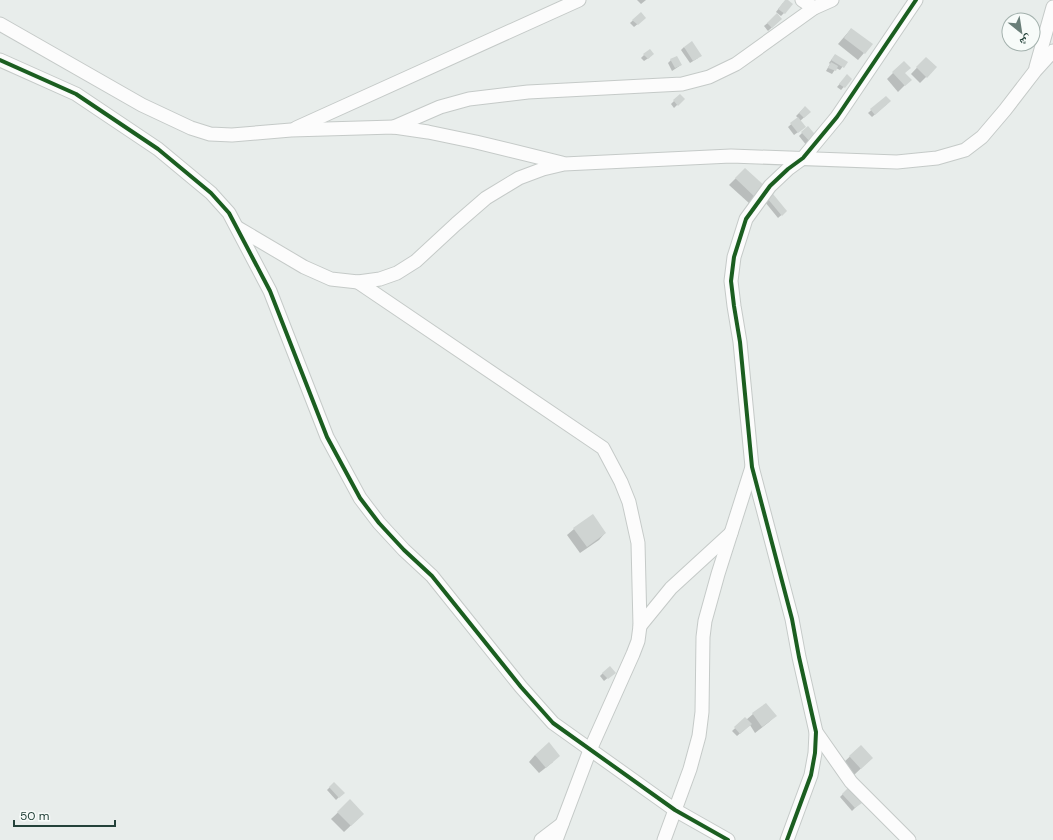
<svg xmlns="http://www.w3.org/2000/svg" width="1053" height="840" viewBox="0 0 1053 840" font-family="'DM Sans','Noto Naskh Arabic',sans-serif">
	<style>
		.shadow { fill: #0003 }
		.building { fill: #cfd4d2 }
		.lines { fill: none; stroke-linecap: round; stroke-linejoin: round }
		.minor-casing { stroke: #c5cac8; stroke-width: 15 }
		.minor { stroke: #fcfcfc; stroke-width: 13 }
		.cycleway-casing { stroke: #f7fbf9; stroke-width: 6 }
		.cycleway { stroke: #1b5e20; stroke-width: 4 }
	</style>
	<rect width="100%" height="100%" fill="#e8edeb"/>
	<!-- shadow -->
	<g class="shadow">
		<path d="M637,0h9l-5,4z"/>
		<path d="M783,3l1,10 -3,3 -5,-4z"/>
		<path d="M641,13l4,5 -11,9 -4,-4z"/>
		<path d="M777,15l4,4 -13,12 -4,-5z"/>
		<path d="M851,29l13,24 -6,7 -20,-16z"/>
		<path d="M684,47l14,11 -8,5 -9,-13z"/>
		<path d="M644,55l6,2 -6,4 -3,-3z"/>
		<path d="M835,55l11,7 -6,8 -4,-2 -4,6 -6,-3 4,-7 -1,-1z"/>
		<path d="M926,58l10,9 -16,16 -9,-9z"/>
		<path d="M671,60l10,5 -9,6 -4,-8z"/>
		<path d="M893,73h11l6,7 -12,12 -11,-13z"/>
		<path d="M844,79h7l-10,11 -4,-3z"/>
		<path d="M680,95l3,4 -9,9 -3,-4z"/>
		<path d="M886,97l1,7 -15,13 -4,-4z"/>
		<path d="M805,107l5,5 -10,9 1,9 -7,5 -6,-8 10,-9 -2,-2z"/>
		<path d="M808,127l8,10 -9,9 -8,-10z"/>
		<path d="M745,169l20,19 -15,16 -21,-19z"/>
		<path d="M768,199l18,12 -8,7 -13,-16z"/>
		<path d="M574,529l31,4 -6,7 -19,13 -13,-18z"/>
		<path d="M603,673l8,2 -7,6 -4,-5z"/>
		<path d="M766,704l9,12 -6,6 -14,11 -5,-8 -13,11 -5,-5 13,-12 1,1 7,-6z"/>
		<path d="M861,746l11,12 -18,17 -11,-12z"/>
		<path d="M535,755l18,7 -14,11 -10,-11z"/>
		<path d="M334,783l9,10 -7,7 -9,-10z"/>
		<path d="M848,789l12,14 -8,8 -12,-14z"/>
		<path d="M350,801l13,13 -19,18 -13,-13z"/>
	</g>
	<!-- building -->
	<g class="building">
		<path d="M785,0h3l5,4 -8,10 -7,-5z"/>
		<path d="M641,12l5,6 -8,7 -6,-5z"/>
		<path d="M777,13l5,6 -10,9 -5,-5z"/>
		<path d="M851,28l22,16 -8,10 -21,-16z"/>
		<path d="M692,41l10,15 -9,5 -9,-14z"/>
		<path d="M650,49l4,5 -6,5 -5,-5z"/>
		<path d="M835,54l13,8 -4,6 -13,-8z"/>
		<path d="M677,56l5,9 -7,3 -5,-9z"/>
		<path d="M926,57l11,10 -10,11 -11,-11z"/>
		<path d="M904,61l7,7 -6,5 7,7 -7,6 -13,-14z"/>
		<path d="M831,62l7,4 -2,5 -8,-3z"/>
		<path d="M847,74l5,5 -7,9 -6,-4z"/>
		<path d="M680,94l5,5 -7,7 -5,-6z"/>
		<path d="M886,96l5,5 -16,14 -5,-6z"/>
		<path d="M805,106l6,6 -7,6 -5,-5z"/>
		<path d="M798,117l8,10 -8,6 -8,-10z"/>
		<path d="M808,126l10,12 -7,5 -10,-11z"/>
		<path d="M745,168l22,20 -10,11 -22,-21z"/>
		<path d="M773,194l14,17 -5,5 -15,-18z"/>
		<path d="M593,514l13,19 -19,14 -14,-19z"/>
		<path d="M610,666l6,7 -8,6 -6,-6z"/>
		<path d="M766,703l11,13 -15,11 -10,-14z"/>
		<path d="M745,717l7,7 -12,10 -6,-7z"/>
		<path d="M549,742l11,14 -14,12 -11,-13z"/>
		<path d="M861,745l12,13 -12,11 -12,-13z"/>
		<path d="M334,782l11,11 -6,5 -10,-11z"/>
		<path d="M848,788l14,15 -7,5 -13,-14z"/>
		<path d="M350,799l14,15 -13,12 -14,-14z"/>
	</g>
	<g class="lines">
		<defs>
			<g id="minor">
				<path d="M802,0l12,8"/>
				<path d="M0,24l142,81 49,23 19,6 22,1 59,-5 103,-3 34,5 48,10 86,21"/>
				<path d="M0,60l76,34 82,55 53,44 18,20 41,78 57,146 33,61 19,25 25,27 28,26 89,111 32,36 122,87 53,30"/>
				<path d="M1036,67l17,-60"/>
				<path d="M394,127l46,-20 29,-8 59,-7 154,-8 27,-7 27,-13 78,-56 18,-8"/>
				<path d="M296,128l283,-128"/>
				<path d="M238,228l66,39 27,12 27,3 22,-3 17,-6 19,-12 40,-37 30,-26 33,-20 24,-9 21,-5 167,-8 166,6 40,-4 28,-8 17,-13 23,-27 30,-39 18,-20"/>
				<path d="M358,282l245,166 18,34 8,20 9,41 2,83 -2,15 -5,13 -43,96 -34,90"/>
				<path d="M640,626l31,-38 60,-55"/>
				<path d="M816,732l35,50 58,58"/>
				<path d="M541,840l21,-16"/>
				<path d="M664,840l26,-71 9,-33 3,-24 1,-75 2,-16 13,-47 34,-107"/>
				<path d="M787,840l24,-65 4,-22 1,-21 -17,-75 -7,-38 -40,-152 -12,-125 -6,-36 -3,-25 3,-24 12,-38 24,-33 18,-17 15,-11 34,-41 79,-117"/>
			</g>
		</defs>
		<!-- minor casing -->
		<use href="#minor" class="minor-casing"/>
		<!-- minor -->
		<use href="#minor" class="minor"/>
		<defs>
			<g id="cycleway">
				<path d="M0,60l76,34 82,55 53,44 18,20 41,78 57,146 33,61 19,25 25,27 28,26 89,111 32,36 122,87 53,30"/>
				<path d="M787,840l24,-65 4,-22 1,-21 -17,-75 -7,-38 -40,-152 -12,-125 -6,-36 -3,-25 3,-24 12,-38 24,-33 18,-17 15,-11 34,-41 79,-117"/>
			</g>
		</defs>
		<!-- cycleway casing -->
		<use href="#cycleway" class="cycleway-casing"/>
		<!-- cycleway -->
		<use href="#cycleway" class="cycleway"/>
	</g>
	<!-- north arrow -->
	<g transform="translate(1021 32) rotate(150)"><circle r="19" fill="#f7fbf9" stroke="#a3b1ad"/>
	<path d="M0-3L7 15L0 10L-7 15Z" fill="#697e78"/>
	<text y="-6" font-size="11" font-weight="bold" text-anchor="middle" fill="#24423a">ش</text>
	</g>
	<!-- scale -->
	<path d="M14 820v6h101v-6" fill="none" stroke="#24423a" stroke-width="2"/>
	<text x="20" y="820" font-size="12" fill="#24423a" stroke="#f7fbf9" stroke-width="3" paint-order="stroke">50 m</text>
</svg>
